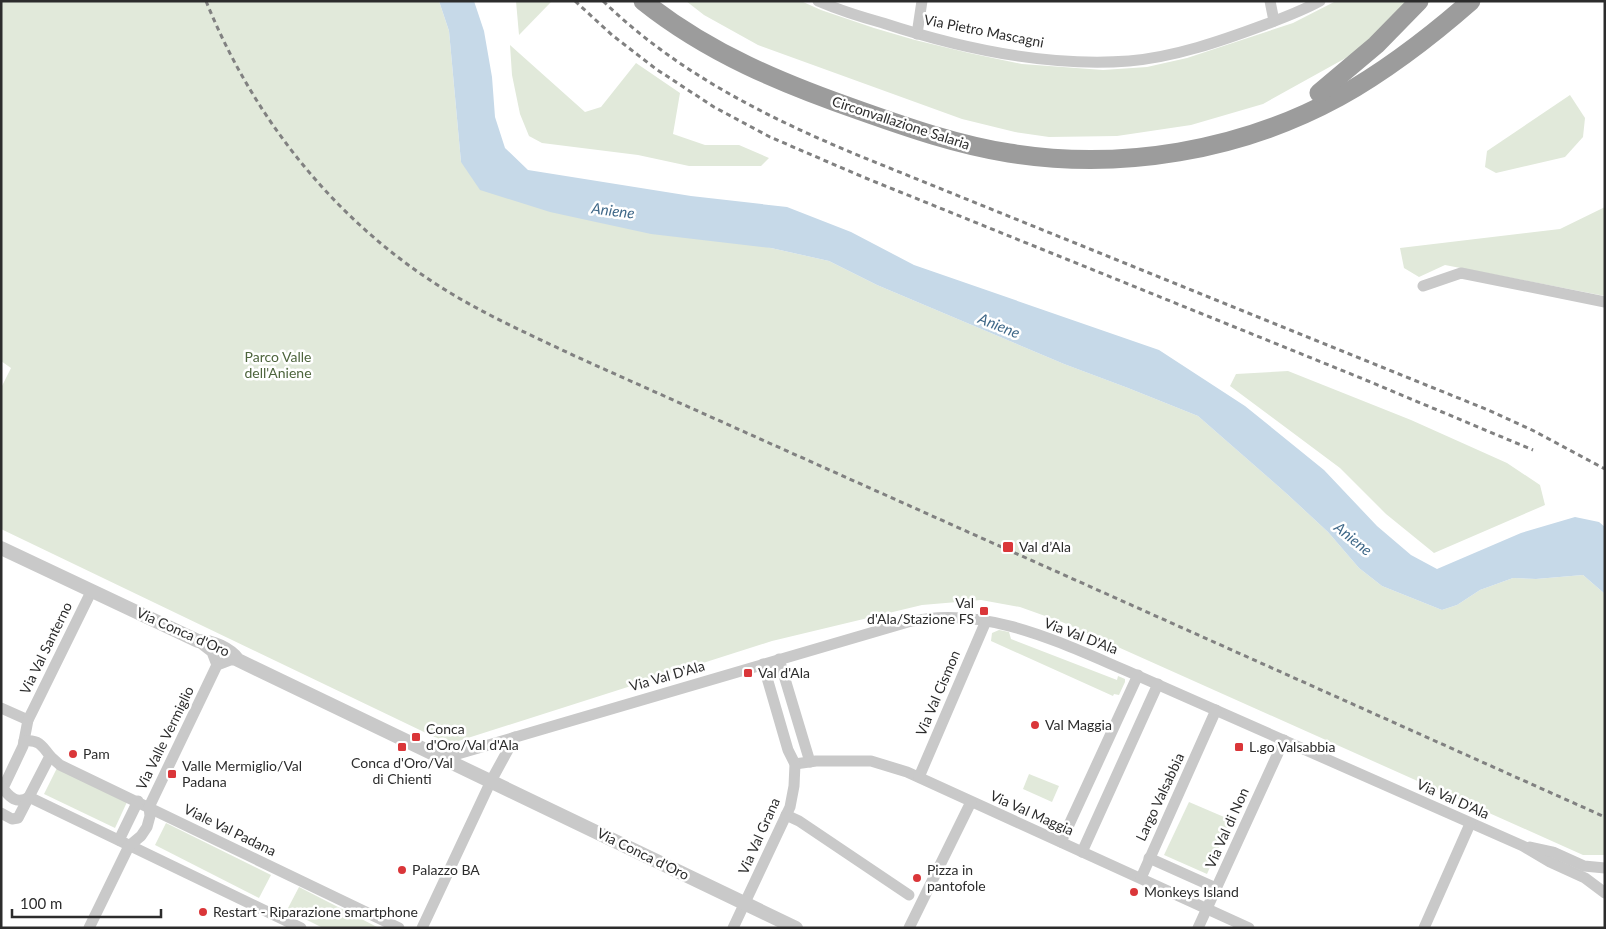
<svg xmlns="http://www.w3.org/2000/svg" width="1606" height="929" viewBox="0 0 1606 929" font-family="Lato,sans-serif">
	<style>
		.green { fill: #e1e9da }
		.water { fill: #c6d9e8 }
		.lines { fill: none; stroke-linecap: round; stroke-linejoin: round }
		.minor { stroke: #c9c9c9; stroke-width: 11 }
		.tertiary { stroke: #c9c9c9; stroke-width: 14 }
		.trunk { stroke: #9c9c9c; stroke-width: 19 }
		.rail { stroke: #818181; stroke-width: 3; stroke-dasharray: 5 4; stroke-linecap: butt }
		.poi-dot { fill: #da3639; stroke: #fff; stroke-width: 2 }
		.labels { text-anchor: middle; stroke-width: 5; stroke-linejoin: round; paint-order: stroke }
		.street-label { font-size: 14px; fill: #2c2c2c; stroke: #fff }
		.park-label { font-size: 14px; fill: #4d643c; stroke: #fff }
		.poi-label { font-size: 14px; fill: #2c2c2c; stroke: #fff; text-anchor: start }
		.water-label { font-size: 15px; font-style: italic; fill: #3f6888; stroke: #fff }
	</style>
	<rect width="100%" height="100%" fill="#fff"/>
	<!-- green -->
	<g class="green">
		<path d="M1,1h438l10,30 12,131 310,86 58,13 48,24 187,79 64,24 70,28 89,78 41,38 31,36 23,18 60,24 15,-5 23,-15 33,-12 23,1 47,-4 22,19v261h-22l-521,-233 -42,-15 -39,-7 -59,5 -150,36 -323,103 -448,-215v-141l10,-20 -10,-7z"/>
		<path d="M516,1h36l-33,34z"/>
		<path d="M686,1h115l20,9 53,18 41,12 54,13 53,11 81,6 44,-3 40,-9 106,-35 43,-22h96l-88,58 -81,45 -72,21 -74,11 -68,1 -34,-5 -53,-13 -204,-74 -54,-30z"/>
		<path d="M510,45l75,67 16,-5 35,-44 44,30 -7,41 32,11h34l30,13 -8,8h-72l-51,-11 -96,-12 -13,-7 -9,-22 -8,-39z"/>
		<path d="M1570,95l15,23 -2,19 -18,20 -69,16 -11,-6 2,-16z"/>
		<path d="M1605,207v89l-160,-31 -26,12 -15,-9 -4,-20 160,-19z"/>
		<path d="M1288,371l123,49 96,43 33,22 5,20 -111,48 -48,-39 -46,-46 -110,-82 6,-12z"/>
		<path d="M999,630l10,2 2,7 106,41 1,-4 7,3v3l-6,13 -5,-1 -1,2 -122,-55 1,-8z"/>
		<path d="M57,768l70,34 -12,26 -71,-34z"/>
		<path d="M1029,774l30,12 -7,16 -29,-13z"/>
		<path d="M1189,802l42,18 -24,54 -43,-19z"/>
		<path d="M166,823l105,52 -12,23 -104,-53z"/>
		<path d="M299,887l80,41h-56l-36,-18z"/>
	</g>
	<!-- water -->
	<path class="water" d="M439,1h35l10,30 8,46 3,40 10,31 23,22 163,26 96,11 64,25 63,33 245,85 86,56 79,64 53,56 34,29 26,14 84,-36 54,-16 24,5 6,5v67l-22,-19 -47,4 -23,-1 -33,12 -23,15 -15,5 -60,-24 -23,-18 -31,-36 -41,-38 -89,-78 -70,-28 -64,-24 -187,-79 -48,-24 -58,-13 -120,-14 -101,-22 -70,-22 -19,-28 -12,-131z"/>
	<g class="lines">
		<!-- minor -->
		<g class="minor">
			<path d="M818,1c21,9 43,16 65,22 76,25 165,44 246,38 46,-4 92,-20 135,-36 19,-7 38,-14 56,-24"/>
			<path d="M1270,1l4,20"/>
			<path d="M917,34l5,-33"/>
			<path d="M1423,286l38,-13 144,29"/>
			<path d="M199,642l13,10 5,13"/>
			<path d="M779,659l31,103"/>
			<path d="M1,708l27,12"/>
			<path d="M50,756l10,9 339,163"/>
			<path d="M444,758l464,-136c75,-18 151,20 219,49l396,175 27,16 35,16 20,15"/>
			<path d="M795,764l21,-3h55l36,11 342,156"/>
			<path d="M919,777l67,-156"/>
			<path d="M1,787l4,-3 18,-38 5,-26 5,-10 59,-120"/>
			<path d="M2,787c7,10 15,18 27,10l272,131"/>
			<path d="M1,813l11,6 6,-1 32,-62c-8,-11 -12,-17 -26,-15"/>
			<path d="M786,815l13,6 110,74"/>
			<path d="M119,840l19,-39"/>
			<path d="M1061,842l77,-167"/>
			<path d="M1530,847l23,5 31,14 21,2"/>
			<path d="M1082,852l76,-168"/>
			<path d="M1149,858l67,30"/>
			<path d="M1141,878l75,-168"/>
			<path d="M89,928l40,-82 12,-10 6,-9 3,-11 -1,-9 68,-142 13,-5h8"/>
			<path d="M422,928l69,-147 24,-44"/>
			<path d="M733,928l57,-121 4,-21 1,-22 -7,-14 -25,-86"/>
			<path d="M909,928l62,-126"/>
			<path d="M1198,928l86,-188"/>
			<path d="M1424,928l46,-104"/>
		</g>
		<!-- tertiary -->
		<path class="tertiary" d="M1,548l197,93c14,0 32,8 40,19l558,268"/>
		<!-- trunk -->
		<g class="trunk">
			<path d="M643,1c65,52 140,83 218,110 48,17 97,34 148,42 112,18 231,-2 330,-56 48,-27 91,-60 132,-96"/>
			<path d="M1319,93l57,-48 43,-44"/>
		</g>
		<!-- rail -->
		<g class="rail">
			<path d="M206,1c49,121 134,226 246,293 40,24 83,43 125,63l1028,460"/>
			<path d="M575,1l37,34 44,34 58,38 56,30 93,40 493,199 177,74"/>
			<path d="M603,1c72,70 161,115 252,153l633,256 44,20 73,39"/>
		</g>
	</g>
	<!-- markers -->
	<g class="poi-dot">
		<rect x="1002" y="541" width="12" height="12" rx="2.5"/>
		<rect x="979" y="606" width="10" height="10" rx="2.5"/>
		<rect x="743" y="668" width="10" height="10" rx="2.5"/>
		<circle cx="1035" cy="725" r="5"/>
		<rect x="411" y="732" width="10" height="10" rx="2.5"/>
		<rect x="397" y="742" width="10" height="10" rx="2.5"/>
		<rect x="1234" y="742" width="10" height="10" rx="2.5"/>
		<circle cx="73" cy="754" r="5"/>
		<rect x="167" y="769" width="10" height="10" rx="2.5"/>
		<circle cx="402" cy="870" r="5"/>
		<circle cx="917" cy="878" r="5"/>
		<circle cx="1134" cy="892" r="5"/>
		<circle cx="203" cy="912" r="5"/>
	</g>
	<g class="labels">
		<!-- street labels -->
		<g class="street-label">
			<text transform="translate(984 31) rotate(11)" y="5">Via Pietro Mascagni</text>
			<text transform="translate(901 123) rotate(18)" y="5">Circonvallazione Salaria</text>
			<text transform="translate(183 632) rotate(24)" y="5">Via Conca d'Oro</text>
			<text transform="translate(1081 636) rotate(21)" y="5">Via Val D'Ala</text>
			<text transform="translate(46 648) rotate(-64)" y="5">Via Val Santerno</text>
			<text transform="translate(667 676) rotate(-16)" y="5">Via Val D'Ala</text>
			<text transform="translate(938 693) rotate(-67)" y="5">Via Val Cismon</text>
			<text transform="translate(165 738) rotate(-64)" y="5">Via Valle Vermiglio</text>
			<text transform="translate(1160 797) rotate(-65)" y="5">Largo Valsabbia</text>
			<text transform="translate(1453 799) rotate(24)" y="5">Via Val D'Ala</text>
			<text transform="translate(1032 813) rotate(24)" y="5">Via Val Maggia</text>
			<text transform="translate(1227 828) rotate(-66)" y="5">Via Val di Non</text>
			<text transform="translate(230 830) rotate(26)" y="5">Viale Val Padana</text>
			<text transform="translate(759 836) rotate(-66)" y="5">Via Val Grana</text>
			<text transform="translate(643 854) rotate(26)" y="5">Via Conca d'Oro</text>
		</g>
		<!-- park labels -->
		<g class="park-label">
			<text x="278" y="362">Parco Valle<tspan x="278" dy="16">dell'Aniene</tspan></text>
		</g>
		<!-- poi labels -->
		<g class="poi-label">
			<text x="1019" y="552">Val d’Ala</text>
			<text x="974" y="608" text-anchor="end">Val<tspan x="974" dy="16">d'Ala/Stazione FS</tspan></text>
			<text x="758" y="678">Val d'Ala</text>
			<text x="1045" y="730">Val Maggia</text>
			<text x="426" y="734">Conca<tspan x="426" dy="16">d'Oro/Val d'Ala</tspan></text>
			<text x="1249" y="752">L.go Valsabbia</text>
			<text x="83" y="759">Pam</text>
			<text x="402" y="768" text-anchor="middle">Conca d'Oro/Val<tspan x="402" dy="16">di Chienti</tspan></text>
			<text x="182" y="771">Valle Mermiglio/Val<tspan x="182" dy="16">Padana</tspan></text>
			<text x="412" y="875">Palazzo BA</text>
			<text x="927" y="875">Pizza in<tspan x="927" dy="16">pantofole</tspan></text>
			<text x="1144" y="897">Monkeys Island</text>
			<text x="213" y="917">Restart - Riparazione smartphone</text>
		</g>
		<!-- water labels -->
		<g class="water-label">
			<text transform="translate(613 211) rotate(7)" y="5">Aniene</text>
			<text transform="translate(999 326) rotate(22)" y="5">Aniene</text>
			<text transform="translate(1353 539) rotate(39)" y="5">Aniene</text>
		</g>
	</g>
	<!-- border -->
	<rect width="1606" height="929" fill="none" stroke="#2c2c2c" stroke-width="5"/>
	<!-- scale -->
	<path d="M12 909v8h149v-8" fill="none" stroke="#2c2c2c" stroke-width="2.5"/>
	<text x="20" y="909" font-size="15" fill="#2c2c2c" stroke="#ffffff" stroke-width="4" paint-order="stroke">100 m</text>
</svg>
